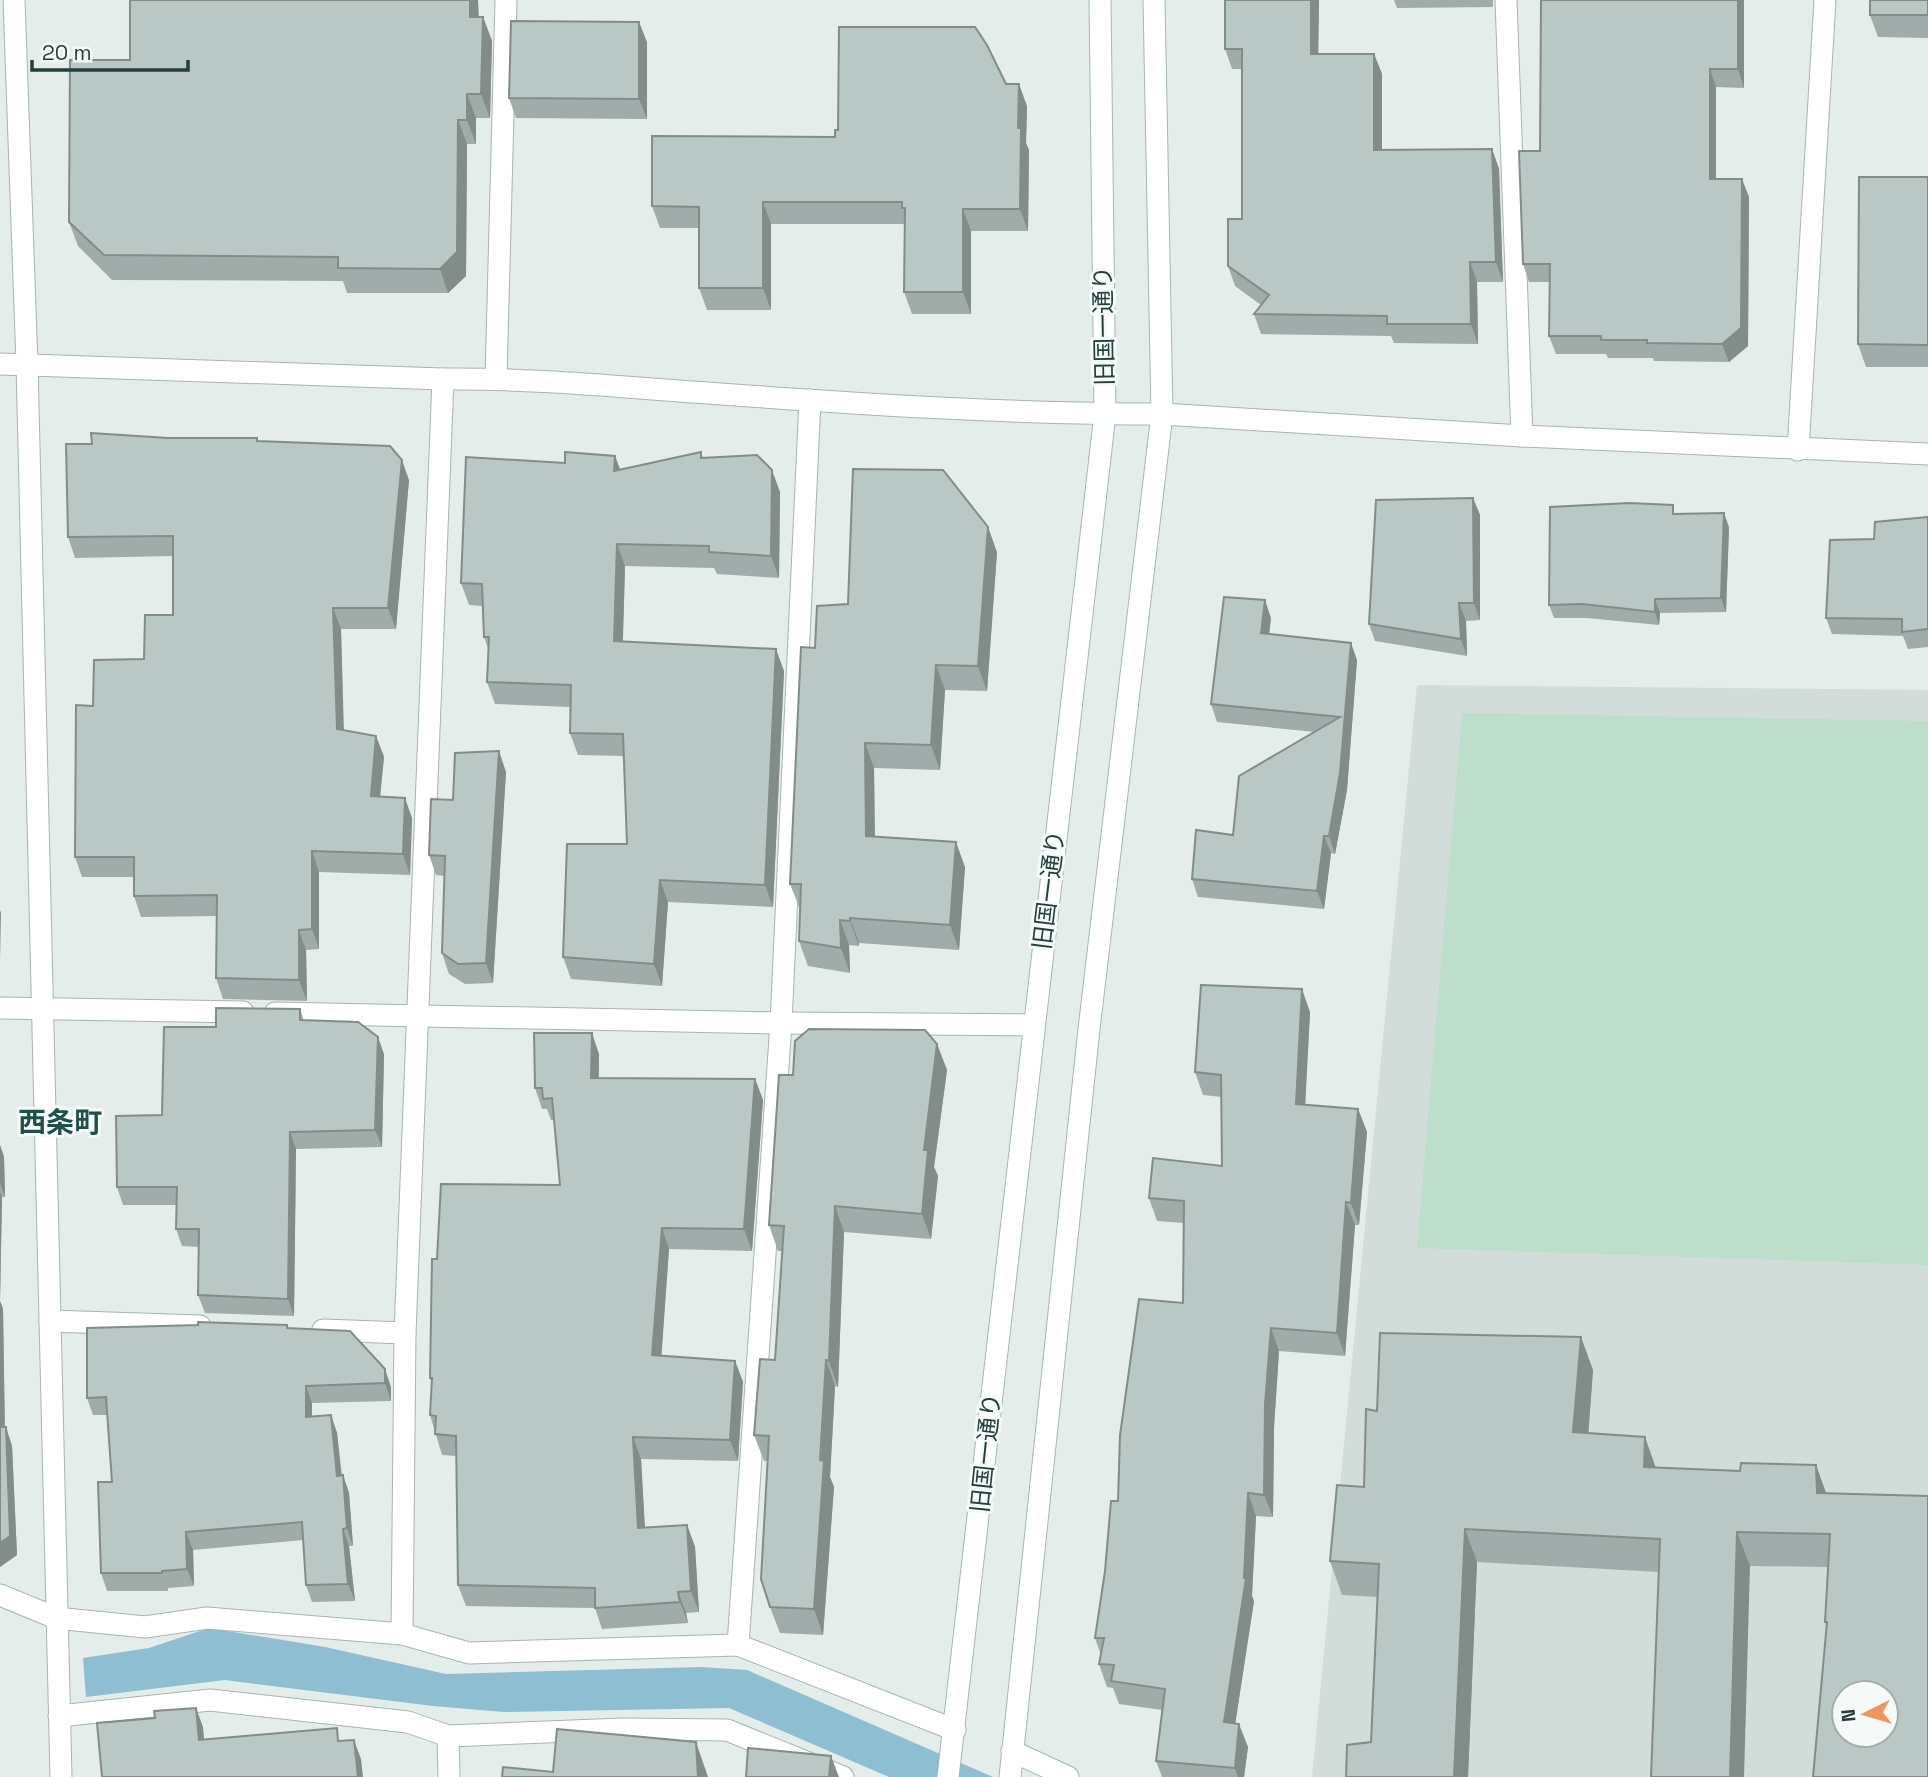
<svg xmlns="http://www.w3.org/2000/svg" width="1928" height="1777" viewBox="0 0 1928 1777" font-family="'Space Grotesk','Noto Sans JP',sans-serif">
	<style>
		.built { fill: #d2ddda; fill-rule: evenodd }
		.green { fill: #bddeca }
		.water { fill: #8dbed1 }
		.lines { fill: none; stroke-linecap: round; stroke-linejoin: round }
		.minor-casing { stroke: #a6b5b2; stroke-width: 23 }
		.tertiary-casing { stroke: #a6b5b2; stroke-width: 23 }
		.secondary-casing { stroke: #a2b9b4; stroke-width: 23 }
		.minor { stroke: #fff; stroke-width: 21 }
		.tertiary { stroke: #fff; stroke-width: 21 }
		.secondary { stroke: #fff; stroke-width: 21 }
		.wall { fill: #9faca9 }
		.shaded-wall { fill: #828c89 }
		.building { fill: #b9c8c4; stroke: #828c89; stroke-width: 2; fill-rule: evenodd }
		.labels { text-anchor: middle; stroke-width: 6; stroke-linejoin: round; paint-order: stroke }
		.street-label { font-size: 24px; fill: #233f3b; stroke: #f5faf8 }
		.quarter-label { font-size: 28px; font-weight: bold; fill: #1f514b; stroke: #f5faf8 }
	</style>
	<rect width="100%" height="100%" fill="#e4edea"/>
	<!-- built -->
	<path class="built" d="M1417,685l511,5v1087h-616zM1844,1693h42v42h-42z"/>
	<!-- green -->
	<path class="green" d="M1462,713l466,8v544l-511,-17z"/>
	<!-- water -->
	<path class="water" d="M209,1628l116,19 121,27 255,-7 46,3 246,107h-104l-160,-69 -225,4 -71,-6 -208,-26 -139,17 -3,-39 66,-10z"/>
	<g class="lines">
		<defs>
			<g id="minor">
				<path d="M14,0l13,364 34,1413"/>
				<path d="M1506,0l16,436"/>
				<path d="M496,379l10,-379"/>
				<path d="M1798,450l27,-450"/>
				<path d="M0,1008l243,4"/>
				<path d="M275,1013l506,10 253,2"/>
				<path d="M50,1321l150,5"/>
				<path d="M323,1330l82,3"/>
				<path d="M0,1595l56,23 89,9 62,-9 195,16 67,19 269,-8 217,85"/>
				<path d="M402,1634l3,-301 38,-954"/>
				<path d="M738,1645l43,-622 29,-623"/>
				<path d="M59,1716l151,-16 198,22 40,14 175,-7 104,1 116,47"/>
				<path d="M448,1736l1,41"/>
				<path d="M1012,1751l56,26"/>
			</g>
			<path id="tertiary" d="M0,364l443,15c88,-1 176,8 264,14 151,11 304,21 455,21l360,22 406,18"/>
			<g id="secondary">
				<path d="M948,1777l157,-1363 -5,-414"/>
				<path d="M1010,1777l79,-748 73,-615 -8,-414"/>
			</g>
		</defs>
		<!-- minor casing -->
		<use href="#minor" class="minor-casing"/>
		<!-- tertiary casing -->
		<use href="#tertiary" class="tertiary-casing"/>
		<!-- secondary casing -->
		<use href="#secondary" class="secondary-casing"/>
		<!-- minor -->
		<use href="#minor" class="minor"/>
		<!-- tertiary -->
		<use href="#tertiary" class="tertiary"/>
		<!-- secondary -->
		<use href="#secondary" class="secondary"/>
	</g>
	<!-- wall -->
	<g class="wall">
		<path d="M130,0h348l1,17h4l9,24 -2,77h-14v26h-9l-1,132 -18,17h-101l-4,-12 -231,-1 -34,-34 -9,-24 61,-162z"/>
		<path d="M1225,0h94l-1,54h56l8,20v76l110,-1 7,20 4,113h-26l1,62 -84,-1 -3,-7 -130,-2 -7,-20 7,-9 -26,-19 -7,-20 14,-47v-150h-10l-7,-20z"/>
		<path d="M1394,0h99v7l-96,1z"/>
		<path d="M1541,0h203v88l-28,-1v92l33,18 -1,149 -19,16 -75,-1 -1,-3h-45l-2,-4h-50l-7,-18 1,-54h-21l-6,-18 17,-113z"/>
		<path d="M1928,0v38l-50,-1 -8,-22z"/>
		<path d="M647,42v77l-131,-1 -7,-20z"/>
		<path d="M1006,84l21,22 -1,37 3,7 -1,81h-57v83h-59l-8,-22 1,-68h-134v86h-64l-8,-22v-60h-39l-8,-22 183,-69 3,-7z"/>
		<path d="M1928,177v190h-62l-8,-23z"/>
		<path d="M168,438h89l1,3 151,39 -13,149h-55l3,101 32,6 8,21 -4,40 32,21 -2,57 -91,-3v77l-13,1 1,51 -84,-2 -7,-21 1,-62 -76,1 -7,-21v-19h-52l-7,-20 18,-151 51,-47 29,-44v-59l-98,2 -7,-21 24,-93z"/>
		<path d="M701,452l2,6 77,34 -1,86 -62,-4 -3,-6 -89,-2 -2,75 161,30 -11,236 -105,-5 -6,84 -91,-7 -8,-22 64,-113 -3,-88 -46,-1 -8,-22v-26l-75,-3 -8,-22 2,-31 -5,-14 -2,-31 -13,-1 -8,-22 154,-127 5,13z"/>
		<path d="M1473,498l7,17v105l-14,1 1,35 -92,-15 -6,-17z"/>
		<path d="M1676,514l53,13 -3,85 -66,1 -1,12 -72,-7h-33l-5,-13z"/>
		<path d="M1928,517v130l-20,2 -5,-13 -71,-2 -6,-16 48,-79z"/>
		<path d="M997,552l-10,139 -42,-1 -5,80 -66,-2 1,69 90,30 -6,83 -100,-7v3l-10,-1 1,28 -42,-7 -9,-25 1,-32 -10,-25 25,-236 33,-44z"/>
		<path d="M1271,618l-2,16 88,26 -10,130 -12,64 -4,-1 -7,56 -126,-12 -6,-18 41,-44 82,-103 -98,-10 -6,-18z"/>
		<path d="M506,772l-13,211 -28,1 -16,-10 -7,-21 3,-77 -9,-1 -7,-20 24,-55z"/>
		<path d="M300,1009l4,12 80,33 -2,93 -86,2 -2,167 -89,-3 -7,-18 1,-48 -17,-1 -6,-17v-24h-53l-6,-18 99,-160z"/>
		<path d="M1310,1012l-5,93 53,4 9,23 -8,93h-4l-10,131 -66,-5 -5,76 -1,90 -17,-1 -4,80 2,5 -19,123 13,23 -4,30h-82l-6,-16 6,-51 -43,-6 -6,-16 -6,-1 -8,-23 2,-9 -6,-17 23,-137 65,-198 1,-80 -27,-2 -8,-23 73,-32v-69l-19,-2 -8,-23z"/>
		<path d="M937,1044l10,26 -13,97 4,9 -7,63 -87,-7 -6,155 -3,-1 -5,91 4,10 -11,148 -43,-2 -10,-26 -3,-146h-3l-10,-26 21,-75 7,-109h-4l-9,-26 24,-150z"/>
		<path d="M599,1054v24l156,1 8,21 -11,151 -83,-2 -8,107 74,5 8,21 -5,79 -97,-2 4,69 42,-3 8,22 4,65 -13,1 2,10 -86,6 -7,-21 -129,-2 -8,-21 -2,-129 -14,-1 -12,-40 2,-31 -2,-6 7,-119 123,-74 -6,-65h-3l-4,-11h-5l-7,-21z"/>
		<path d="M0,1145l4,12 1,40h-3l-2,104 3,8 2,118 7,19 5,109 -17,12z"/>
		<path d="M287,1325l2,3 102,59v14l-79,2v14l19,-2 6,18 5,42h1l6,18 4,53h-4l6,55 -43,1 -6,-17 -3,-45 -110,10 1,36 -26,2v3h-61l-6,-18 11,-91 -5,-67h-14l-6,-17z"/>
		<path d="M1593,1370l-5,63 68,35 84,3 76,-6 10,28 102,3 -101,131 -2,-5 3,-55 -78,-1 -91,6 -182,-10 -9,215h-122l25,-35 7,-145 -36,-2 -12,-34 34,-74 13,-76z"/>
	</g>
	<!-- shaded-wall -->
	<g class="shaded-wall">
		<path d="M470,0h8l1,41 -9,-24z"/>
		<path d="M1311,0h8l-1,74 -7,-20z"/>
		<path d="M1738,0h6v88l-6,-19z"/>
		<path d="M483,17l9,24 -2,77 -9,-24z"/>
		<path d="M639,22l8,20v77l-8,-20z"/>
		<path d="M1374,54l8,20v96l-8,-20z"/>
		<path d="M1710,69l6,18v110l-6,-18z"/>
		<path d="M1019,84l8,22 -1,37 3,7 -1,81 -8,-22 -2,-81z"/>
		<path d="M467,94l9,24v26l-9,-24z"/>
		<path d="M458,120l9,24 -1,132 -18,17 -8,-24z"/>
		<path d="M1492,149l7,20 4,113 -7,-20z"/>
		<path d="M1742,179l7,18 -1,149 -19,16 -7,-18z"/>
		<path d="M763,202l8,22v86l-8,-22z"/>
		<path d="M963,209l8,22v83l-8,-22z"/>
		<path d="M1470,262l7,20 1,62 -7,-20z"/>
		<path d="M615,456l8,22 -9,-7z"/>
		<path d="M402,460l7,20 -13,149 -8,-21z"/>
		<path d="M772,470l8,22 -1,86 -8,-22z"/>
		<path d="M1473,498l7,17v105l-6,-17z"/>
		<path d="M1724,513l5,14 -3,85 -5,-14z"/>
		<path d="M988,527l9,25 -10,139 -9,-25z"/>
		<path d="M617,544l8,22 -3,96 -8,-21z"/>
		<path d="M1655,599l5,14 -1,12 -4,-13z"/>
		<path d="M1265,600l6,18 -4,33 -6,-18z"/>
		<path d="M1459,603l7,18 1,35 -6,-17z"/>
		<path d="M333,608l8,21 3,121 -7,-21z"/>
		<path d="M1351,643l6,17 -10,130 -12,64 -6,-18z"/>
		<path d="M776,649l8,22 -11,236 -8,-22z"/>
		<path d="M936,665l9,25 -5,80 -9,-25z"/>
		<path d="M376,736l8,21 -6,60 -7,-21z"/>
		<path d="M865,743l9,25 1,93 -9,-25z"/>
		<path d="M499,751l7,21 -13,211 -7,-20z"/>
		<path d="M405,798l7,20 -2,57 -7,-21z"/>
		<path d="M1324,836l7,17 -7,56 -7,-18z"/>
		<path d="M956,842l9,25 -6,83 -9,-25z"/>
		<path d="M312,851l7,21v77l-7,-20z"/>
		<path d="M660,880l8,22 -6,84 -8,-22z"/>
		<path d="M0,910l1,3 -1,48z"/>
		<path d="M850,918l9,25v3l-9,-25z"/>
		<path d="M840,920l9,25 1,28 -9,-25z"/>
		<path d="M299,930l7,20 1,51 -8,-21z"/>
		<path d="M1302,989l8,23 -6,115 -8,-23z"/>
		<path d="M592,1033l7,21 -1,45 -7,-21z"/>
		<path d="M378,1037l6,17 -2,93 -7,-17z"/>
		<path d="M937,1044l10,26 -13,97 4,9 -7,63 -9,-25 2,-64z"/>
		<path d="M755,1079l8,21 -11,151 -8,-22z"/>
		<path d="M1358,1109l9,23 -8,93 -8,-22z"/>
		<path d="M290,1132l6,17 -2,167 -6,-17z"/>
		<path d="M0,1145l4,12 1,40 -5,-14z"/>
		<path d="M0,1192l2,5 -2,104 3,8 2,137 -5,-14z"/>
		<path d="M1346,1202l9,23 -10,131 -8,-23z"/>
		<path d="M835,1206l9,26 -6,155 -9,-26z"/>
		<path d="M662,1228l7,21 -9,127 -8,-21z"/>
		<path d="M1271,1328l8,23 -5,76 -1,90 -9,-22 1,-91z"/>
		<path d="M1581,1337l12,33 -7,96 -13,-34z"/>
		<path d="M826,1360l9,26 -5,91 4,10 -11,148 -9,-26z"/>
		<path d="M735,1361l8,21 -5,79 -8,-21z"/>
		<path d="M385,1369l6,18v14l-6,-18z"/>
		<path d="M306,1386l6,17v32l-6,-18z"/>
		<path d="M331,1415l6,18 6,60 -6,-17z"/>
		<path d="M6,1427l6,19 5,109 -17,12v-24z"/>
		<path d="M633,1437l8,22 5,90 -8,-21z"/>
		<path d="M1645,1437l12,34 -13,-4z"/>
		<path d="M1816,1465l12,34 -11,-6z"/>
		<path d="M343,1475l6,18 4,53 -6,-18z"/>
		<path d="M1248,1493l8,23 -4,80 2,5 -22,144 -8,-23 20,-144z"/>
		<path d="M687,1525l8,22 4,65 -8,-21z"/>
		<path d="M343,1529l6,17 6,55 -7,-17z"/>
		<path d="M1465,1529l12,33 -9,215h-14z"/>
		<path d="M186,1532l7,18 1,36 -7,-17z"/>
		<path d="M1737,1532l13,34 -6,211h-14z"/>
		<path d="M678,1592l8,21 2,10 -8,-21z"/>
		<path d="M196,1708l7,19 3,33 -7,-20z"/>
		<path d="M1239,1724l9,23 -4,30h-6l-3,-9z"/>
		<path d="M354,1740l7,19 2,18h-5z"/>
		<path d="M696,1742l12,35h-10z"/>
		<path d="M831,1756l8,21h-10z"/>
	</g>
	<!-- building -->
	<g class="building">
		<path d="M130,0h340v17h13l-2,77h-14v26h-9l-1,132 -17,17 -102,-1v-11l-234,-2 -35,-33 1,-162h60z"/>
		<path d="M1225,0h86v54h63v96l118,-1 4,113h-26l1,62h-84v-8l-133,-2 15,-19 -41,-29v-47h14v-170h-17z"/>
		<path d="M1541,0h197v69h-28v110h32l-1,149 -19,16 -75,-1v-3h-46v-4h-52l1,-72h-27l-4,-113h21z"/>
		<rect x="1870" y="0" width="58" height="15"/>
		<path d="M511,21l128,1v77l-130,-1z"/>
		<path d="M839,27h136l12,18 19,39h13l-1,44h3l-1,81h-57v83h-59l1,-84h-3v-6h-139v86h-64v-81l-47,-1v-70l183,1v-7h3z"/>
		<path d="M1859,177h69v168l-70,-1z"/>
		<path d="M91,433l77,5h89v3l133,5 12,14 -14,148h-55l4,121 39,7 -5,60 34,2 -2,56 -91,-3v78l-13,1v50l-83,-2 1,-83 -83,1v-39h-59l1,-152 17,1 1,-46 50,-1 1,-44h28v-79l-105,1 -2,-93h26z"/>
		<path d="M565,452l50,4 -1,15 87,-19v6l56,-3 15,15 -1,86 -62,-4v-6l-92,-2 -3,97 162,8 -11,236 -105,-5 -6,84 -91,-7 4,-113h60l-4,-110 -53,-1 1,-48 -84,-3 2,-45h-5l-2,-53 -21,-1 5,-126 99,6z"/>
		<path d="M853,469l90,1 45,57 -10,139 -42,-1 -5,80 -66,-2 1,93 90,6 -6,83 -100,-7v3l-10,-1 1,28 -42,-7 2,-57h-11l11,-237 14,1 2,-42 31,-2z"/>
		<path d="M1473,498l1,105h-15l2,36 -92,-15 7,-124z"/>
		<path d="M1629,503l44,2v9l51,-1 -3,85 -66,1v13l-73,-8 -33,1 1,-98z"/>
		<path d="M1928,517v112l-26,3v-13l-76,-1 4,-78 44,-1 1,-17z"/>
		<path d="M1224,597l41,3 -4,33 90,10 -11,130 -11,63h-5l-7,55 -125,-12 4,-49 37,5 6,-59 101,-59 -129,-13z"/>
		<path d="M499,751l-13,212 -28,1 -16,-11 3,-97 -16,-1 2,-56 22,1 2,-47z"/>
		<path d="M1201,985l101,4 -6,115 62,5 -7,94 -5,-1 -9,131 -66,-5 -6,76 -1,91 -16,-2 -4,85h2l-22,144 15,2 -4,44 -79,-7 9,-72 -54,-8 3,-16 -15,-1 5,-26h-9l10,-67 6,-70h7l2,-66 19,-136 44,4 1,-102 -35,-3 4,-40 69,8 -1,-91 -26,-3z"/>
		<path d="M216,1008l84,1v11l58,2 20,15 -3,93 -85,2 -2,167 -90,-4 1,-66h-23l1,-42h-60l-1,-71 46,-1 2,-88h52z"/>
		<path d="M809,1029l116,1 12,14 -13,106h4l-6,64 -87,-8 -6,155 -3,-1 -6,100 4,1 -10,148 -44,-2 -9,-28 8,-143 -15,-1 6,-76 15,1 9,-134 -15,-1 10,-150h14l2,-34z"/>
		<path d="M534,1033h58l-1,45 164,1 -11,150 -82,-1 -10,127 83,6 -5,79 -97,-3 5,91 49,-3 4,66 -13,1 2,10 -85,6v-20l-137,-3 -2,-149 -21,-2 1,-18 -6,-1 2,-37h-2l2,-119h5l4,-75 119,1 -8,-87 -9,1 -1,-11h-7z"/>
		<path d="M198,1322l89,3v3l63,3 35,38v14l-79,3v31l25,-2 6,61 6,-1 4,53 -4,1 5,55 -42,1 -4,-63 -116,10 1,37 -25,2v2h-61l-3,-91h14l-6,-85 -19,1v-70l111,-3z"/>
		<path d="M1380,1333l201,4 -8,95 72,5 -1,30 96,4 1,-8 75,2 1,28 111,3v281h-115l14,-155h-2l5,-88 -93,-2 -7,245h-79l9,-238 -195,-10 -11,248h-108l1,-32 24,-3 8,-178 -49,-3 7,-76 27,2 2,-78 11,2zM1844,1693h42v42h-42z"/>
		<path d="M0,1427h6l4,109 -10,7z"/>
		<path d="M196,1708l3,32 138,-12 1,13 16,-1 4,37h-256l-5,-54 58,-5 -1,-7z"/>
		<path d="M557,1729l139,13 2,35h-196l1,-10 50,5z"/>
		<path d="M748,1748l83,8 -2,21h-83z"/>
	</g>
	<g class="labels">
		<!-- street labels -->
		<g class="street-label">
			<text transform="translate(1104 326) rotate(-91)" y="8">旧国一通り</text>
			<text transform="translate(1049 890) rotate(-83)" y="8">旧国一通り</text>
			<text transform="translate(986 1453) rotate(-84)" y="8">旧国一通り</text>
		</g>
		<!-- quarter labels -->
		<g class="quarter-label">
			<text x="60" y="1132">西条町</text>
		</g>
	</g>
	<!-- north arrow -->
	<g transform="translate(1865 1714) rotate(265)"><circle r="33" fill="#f5faf8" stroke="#a1afac" stroke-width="2"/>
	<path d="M0-5L12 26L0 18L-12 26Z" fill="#f0955f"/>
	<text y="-10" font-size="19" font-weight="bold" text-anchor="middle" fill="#233f3b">N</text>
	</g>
	<!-- scale -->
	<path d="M32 60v10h156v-10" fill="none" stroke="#233f3b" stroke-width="3.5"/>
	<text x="42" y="60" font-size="21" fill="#233f3b" stroke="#f5faf8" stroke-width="5" paint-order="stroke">20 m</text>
</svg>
